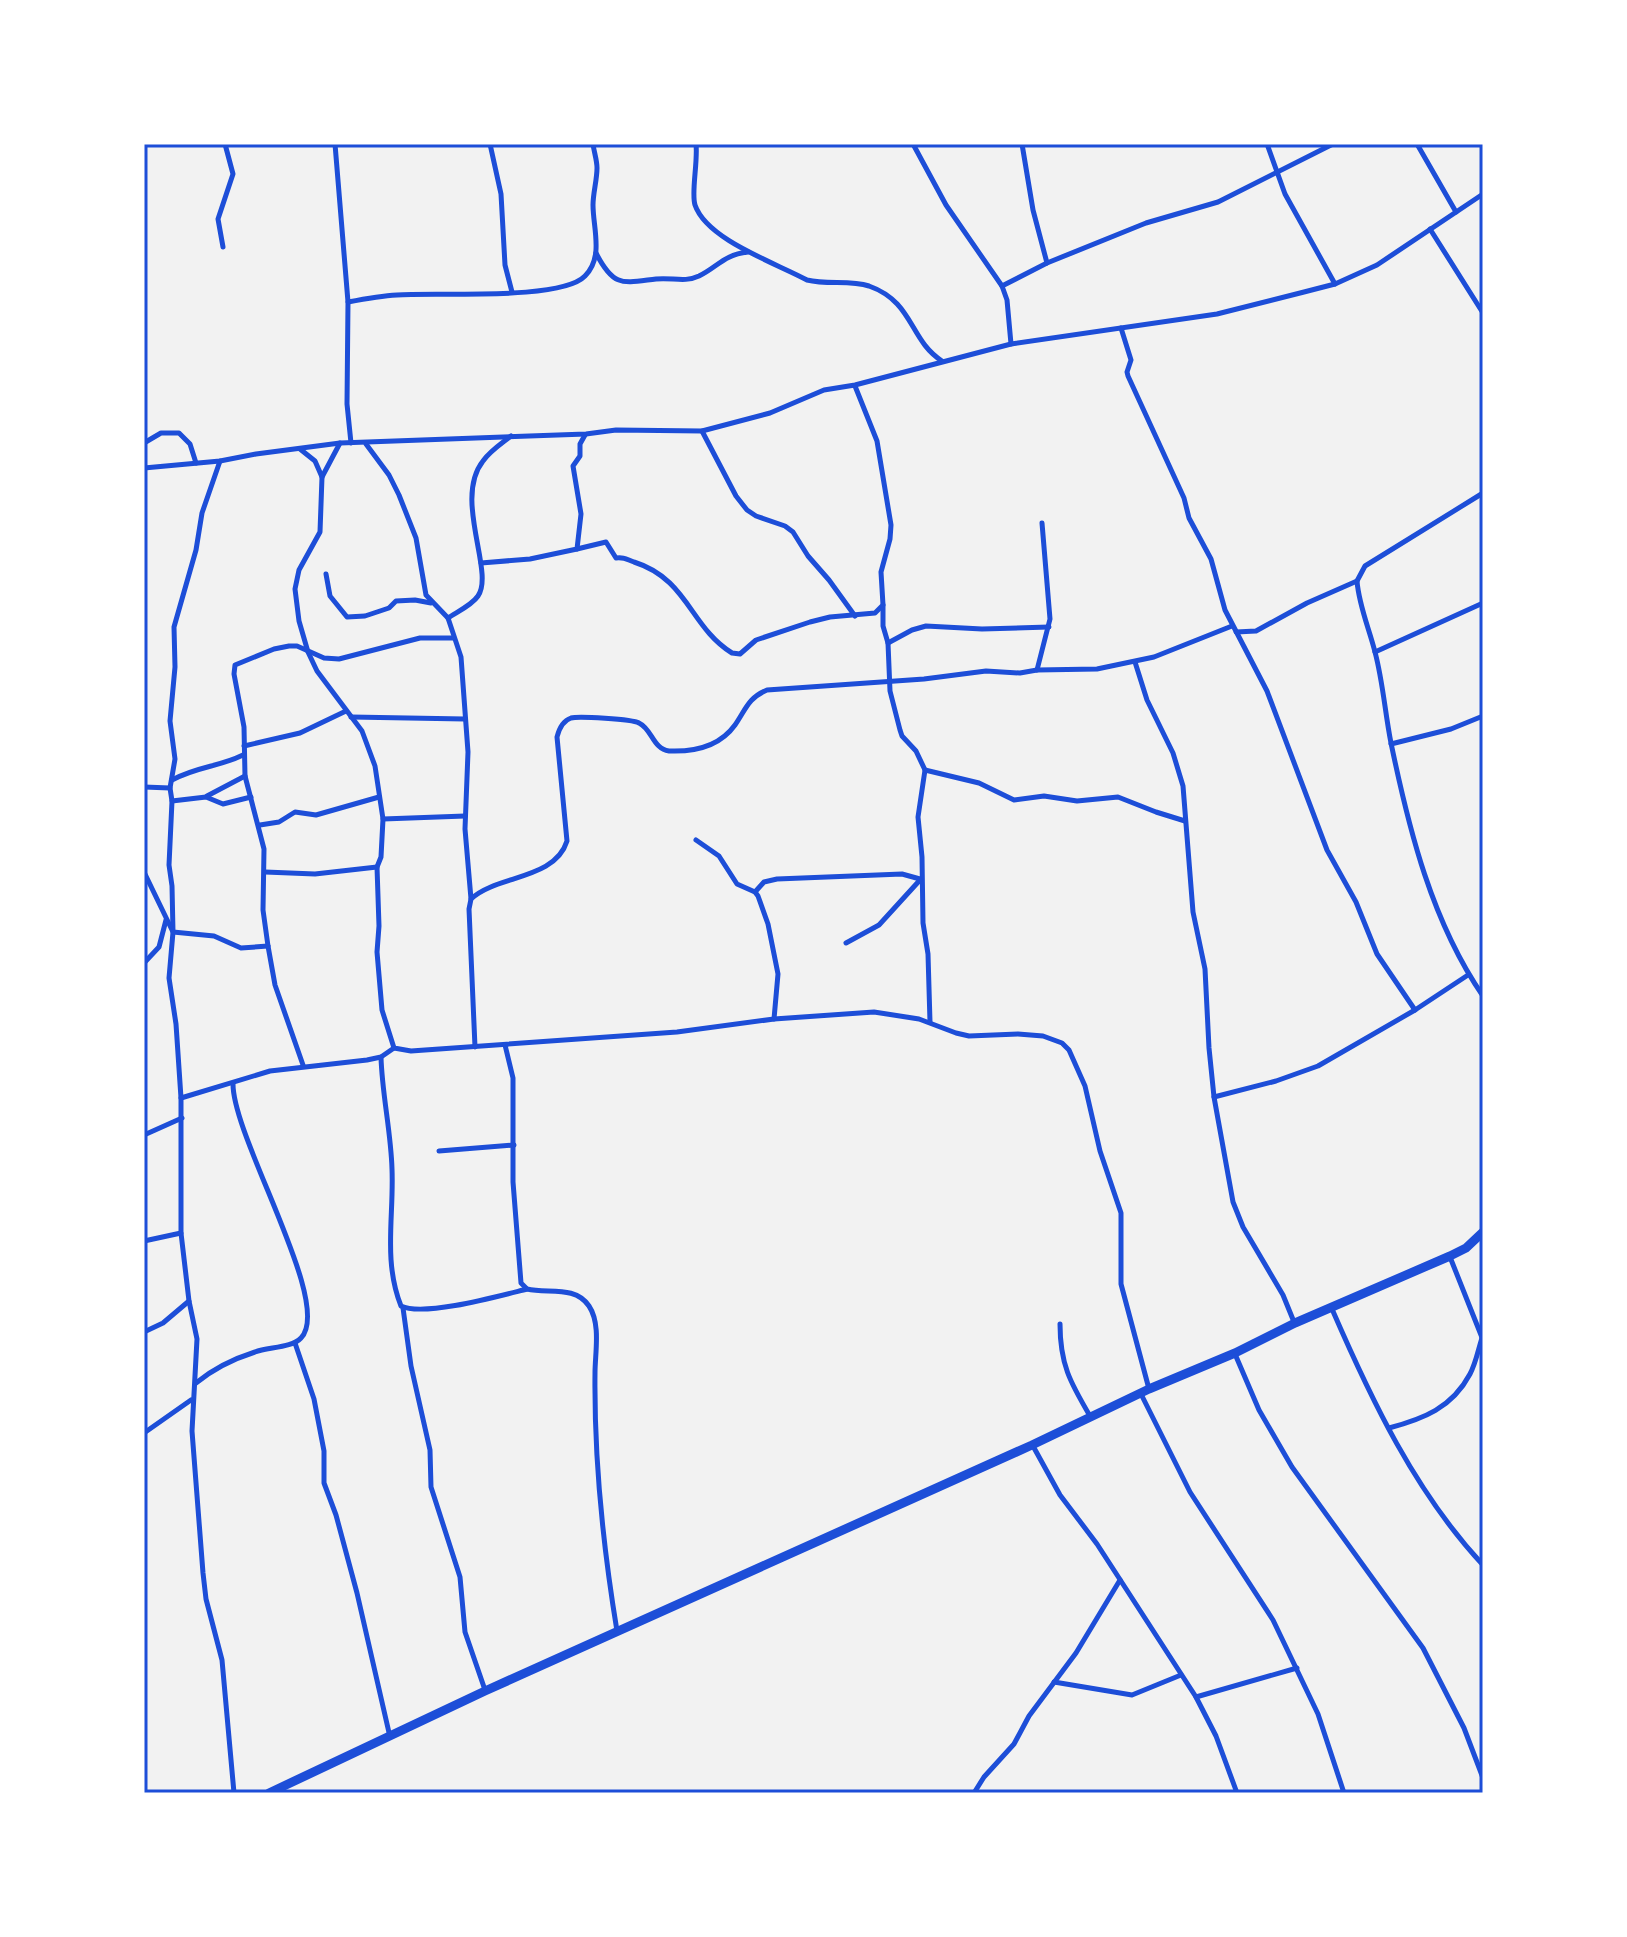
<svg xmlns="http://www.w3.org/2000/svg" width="1627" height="1937" viewBox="0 0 1627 1937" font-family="'Source Sans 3',sans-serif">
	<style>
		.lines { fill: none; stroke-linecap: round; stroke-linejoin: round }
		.minor { stroke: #1d4ed8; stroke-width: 5 }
		.trunk { stroke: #1d4ed8; stroke-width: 9 }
		.neatline { fill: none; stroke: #1d4ed8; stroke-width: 3 }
	</style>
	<rect width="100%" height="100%" fill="#f2f2f2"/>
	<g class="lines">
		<!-- minor -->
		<g class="minor">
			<path d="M335,144l13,158 -1,102 4,39"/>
			<path d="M490,144l11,50 4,71 7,27"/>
			<path d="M696,144c2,18 -5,49 -1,61 12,35 81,58 112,75 20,5 43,0 62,6 45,16 40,54 73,75"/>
			<path d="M913,144l33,61 56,81 5,14 4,44"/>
			<path d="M1022,144l11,66 14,53"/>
			<path d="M1267,144l18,50 50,90"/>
			<path d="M1417,144l39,68"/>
			<path d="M1430,229l53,84"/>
			<path d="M223,247l-5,-28 15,-45 -8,-30"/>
			<path d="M596,253c18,35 27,30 60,26 16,-2 28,4 43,-3 20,-10 24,-21 49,-24"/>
			<path d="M1002,286l45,-23 99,-40 72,-21 115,-58"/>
			<path d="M348,302c16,-3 33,-6 49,-7 38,-3 164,6 188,-19 19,-19 8,-48 8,-71 0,-12 4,-25 4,-37 0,-8 -3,-16 -4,-24"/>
			<path d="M1121,328l10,32 -4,12 1,4 56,122 5,20 22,41 14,51 42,81 60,159 29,52 21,52 38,56"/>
			<path d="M702,431l34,65 11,14 9,6 29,10 8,6 15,24 21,24 26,36"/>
			<path d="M144,443l17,-10h18l11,11 6,19"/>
			<path d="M340,443l-18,34 -2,55 -21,38 -4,19 4,32 9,31 9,19 45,60 13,35 8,53 -2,38 -4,10 2,59 -2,26 5,58 12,38 17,3 266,-19 97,-13 100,-7 45,7 37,14 13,3 49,-2 25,2 19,7 7,7 16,36 15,65 21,62v71l28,105"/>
			<path d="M366,444l23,31 10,20 17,43 10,57 22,23 13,39 7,95 -3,77 6,70"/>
			<path d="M300,449l15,12 7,16"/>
			<path d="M220,461l-18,52 -6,37 -22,77 1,40 -5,54 5,38 -5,29 2,13 -3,64 3,21 1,46 -4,46 7,46 5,74v135l8,68 8,38 -5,92 11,142 3,26 16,61 12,133"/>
			<path d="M144,468l76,-7 36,-7 84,-11 246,-9 30,-4 86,1 68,-18 54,-23 31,-5 156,-41 206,-30 87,-22 31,-8 42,-19 106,-71"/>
			<path d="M1483,493l-118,73 -8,15c2,25 12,47 18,71 8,30 10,61 16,91 18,87 41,179 92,253"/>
			<path d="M577,549l29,-7 10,16c8,-1 10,1 18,4 54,17 56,65 98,91l8,1 16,-14 54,-18 20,-5 45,-4 8,-8 -2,-33 9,-33 1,-14 -14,-84 -22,-55"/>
			<path d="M481,563l49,-4 47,-10 4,-35 -8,-48 7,-10v-12l5,-9"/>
			<path d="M326,574l4,22 17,21 18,-1 24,-8 7,-7 19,-1 16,3"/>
			<path d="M883,605v21l5,17 2,48 10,39 2,6 14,15 9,19 -7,47 4,40 1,66 5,31 2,68"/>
			<path d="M448,618c9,-6 24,-13 30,-22 17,-24 -25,-97 5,-135 7,-10 18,-17 28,-25"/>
			<path d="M1236,632l20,-1 51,-28 50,-22"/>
			<path d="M888,643l24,-13 14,-4 56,3 67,-2"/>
			<path d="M1375,652l108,-49"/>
			<path d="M1135,662l12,38 26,53 10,33 10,126 12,57 4,79 5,49 19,105 10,25 40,68 11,27"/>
			<path d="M1037,670l13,-51 -8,-96"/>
			<path d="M351,717l114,2"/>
			<path d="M1391,744l60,-15 32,-13"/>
			<path d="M244,746l56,-13 46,-22"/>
			<path d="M925,770l54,13 35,17 30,-4 33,5 41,-4 38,15 29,9"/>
			<path d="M172,780c26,-14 47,-13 71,-25"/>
			<path d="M144,787l26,1"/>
			<path d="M207,796l38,-20"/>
			<path d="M172,801l34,-4 17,7 28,-7"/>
			<path d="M383,819l82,-3"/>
			<path d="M260,825l19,-3 16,-10 21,3 63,-18"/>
			<path d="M696,840l23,16 18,28 18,8 3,4 10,28 10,50 -4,45"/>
			<path d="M144,872l29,60 41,4 27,12 27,-2"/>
			<path d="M265,872l50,2 62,-7"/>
			<path d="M755,892l9,-10 13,-3 125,-5 18,5"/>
			<path d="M846,943l33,-18 41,-45"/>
			<path d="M144,963l15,-16 7,-27"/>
			<path d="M505,1045l8,33v104l8,101 6,6c21,5 48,-4 62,17 12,18 6,47 6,67 -1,86 8,173 22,258"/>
			<path d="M475,1047l-6,-138 2,-10c25,-24 84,-19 96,-58l-10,-104c2,-8 5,-16 14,-19 7,-2 61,1 68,5 13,6 14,26 30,28 25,1 51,-5 66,-26 11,-16 13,-27 32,-35l157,-11 62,-8 34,2 17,-3 60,-1 57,-12 78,-31"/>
			<path d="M381,1057c1,37 10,75 11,112 2,47 -9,92 9,137 23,11 98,-10 126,-17"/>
			<path d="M303,1065l-28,-80 -7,-39 -5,-36 1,-61 -19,-73 -1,-49 -10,-53 1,-9 39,-16 15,-3h8l27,12 15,1 81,-21h33"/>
			<path d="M1214,1097l62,-16 42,-15 97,-56 53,-35"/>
			<path d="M181,1098l89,-27 97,-11 14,-3 13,-9"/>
			<path d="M144,1135l38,-17"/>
			<path d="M439,1151l75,-6"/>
			<path d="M144,1241l37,-8"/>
			<path d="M1450,1257l33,83"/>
			<path d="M403,1308l8,58 19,84 1,37 29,90 5,55 20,58"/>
			<path d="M1332,1309c39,90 83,183 151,256"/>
			<path d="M1060,1324c0,40 10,58 30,92"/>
			<path d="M144,1332l19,-9 26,-22"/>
			<path d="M295,1343l19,56 10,52v32l12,32 21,78 33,144"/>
			<path d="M1235,1354l24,56 33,57 131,181 41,80 19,50"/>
			<path d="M196,1383c17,-14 37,-24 59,-31 13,-5 37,-4 46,-14 33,-34 -68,-199 -68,-254"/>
			<path d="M1141,1394l49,98 83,128 45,94 26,79"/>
			<path d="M1389,1428c34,-9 63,-20 81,-54 6,-11 8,-24 12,-36"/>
			<path d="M144,1433l47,-33"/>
			<path d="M1033,1446l27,49 37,49 99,153 20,39 21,57"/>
			<path d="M1054,1682l78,13 49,-20"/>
			<path d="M1196,1697l101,-29"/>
			<path d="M974,1793l10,-16 30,-33 15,-28 47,-63 44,-73"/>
		</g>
		<!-- trunk -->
		<path class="trunk" d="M269,1793l216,-102 547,-246 117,-56 86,-36 60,-30 155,-67 16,-8 17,-16"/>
	</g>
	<!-- border -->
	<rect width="1627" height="1937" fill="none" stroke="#ffffff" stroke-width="292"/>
	<rect x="146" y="146" width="1335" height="1645" class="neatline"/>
</svg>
